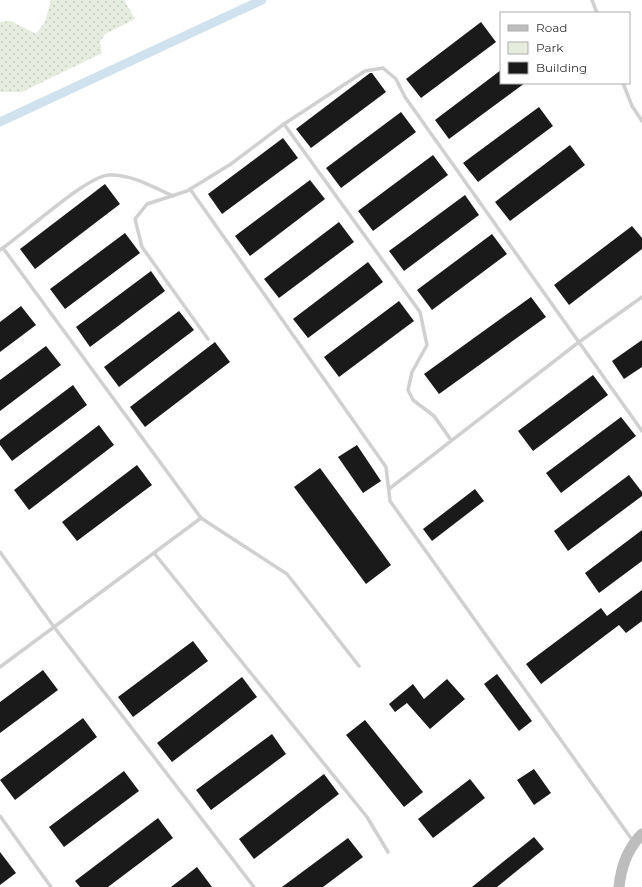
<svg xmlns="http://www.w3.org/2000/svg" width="642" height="887" viewBox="0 0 642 887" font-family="Montserrat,sans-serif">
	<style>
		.green { fill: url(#green-dots) }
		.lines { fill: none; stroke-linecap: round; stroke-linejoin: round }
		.canal { stroke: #cfe2ee; stroke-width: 9 }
		.building { fill: #1a1a1a }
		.lane { stroke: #d0d0d0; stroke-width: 3.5 }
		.secondary { stroke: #bdbdbd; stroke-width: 11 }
	</style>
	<defs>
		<pattern id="green-dots" width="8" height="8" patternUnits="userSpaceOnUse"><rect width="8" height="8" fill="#e6ecdf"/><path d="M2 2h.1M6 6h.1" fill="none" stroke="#c6cbc0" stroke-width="1.8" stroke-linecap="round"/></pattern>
	</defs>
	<rect width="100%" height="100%" fill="#fff"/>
	<!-- green -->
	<path class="green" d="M51,0h73l11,19 -30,15 -5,8 2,11 -80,39h-22v-70l11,-1 25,13 9,-12z"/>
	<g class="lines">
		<!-- canal -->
		<path class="canal" d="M0,122l262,-122"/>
	</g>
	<!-- building -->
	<g class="building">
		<path d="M481,22l15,20 -75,56 -15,-19z"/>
		<path d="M501,70v13h24l-76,56 -14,-19z"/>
		<path d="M370,73h2l14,19 -75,56 -15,-19z"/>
		<path d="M539,107l14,19 -75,56 -15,-19z"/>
		<path d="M401,112l15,20 -75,56 -15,-20z"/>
		<path d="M283,138l15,20 -76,56 -14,-20z"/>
		<path d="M570,145l15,20 -75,56 -15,-19z"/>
		<path d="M433,155l15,20 -75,56 -15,-20z"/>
		<path d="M310,180l15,19 -75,57 -15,-20z"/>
		<path d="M105,184l15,20 -85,65 -15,-20z"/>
		<path d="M465,195l14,20 -75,56 -15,-20z"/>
		<path d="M339,222l15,20 -75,56 -15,-19z"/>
		<path d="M632,226l10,12v11l-73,56 -15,-20z"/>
		<path d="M125,233l15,20 -75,56 -15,-20z"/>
		<path d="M492,234l15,20 -75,56 -15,-20z"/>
		<path d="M368,262l15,20 -75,56 -15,-19z"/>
		<path d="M151,271l14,20 -75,56 -14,-20z"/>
		<path d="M531,297l15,20 -107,77 -15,-20z"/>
		<path d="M399,301l15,20 -75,56 -15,-20z"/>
		<path d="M21,306l15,19 -36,27v-30z"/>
		<path d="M179,311l15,19 -75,57 -15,-20z"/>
		<path d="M642,340v27l-18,12 -12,-18z"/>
		<path d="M215,342l15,20 -85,65 -15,-20z"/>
		<path d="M46,346l15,19 -61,46v-31z"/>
		<path d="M593,375l15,20 -75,56 -15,-20z"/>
		<path d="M73,385l14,20 -75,56 -12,-16v-5z"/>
		<path d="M621,417l15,19 -75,57 -15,-20z"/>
		<path d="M99,425l15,20 -85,65 -15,-20z"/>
		<path d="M357,445l24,36 -18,12 -25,-36z"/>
		<path d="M137,465l15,20 -75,56 -15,-19z"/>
		<path d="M320,468l71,97 -25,19 -72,-97z"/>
		<path d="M629,475l13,17v4l-74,55 -14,-20z"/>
		<path d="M475,489l9,12 -52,40 -9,-12z"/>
		<path d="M642,530v31l-43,32 -14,-20z"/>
		<path d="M642,590v31l-16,12 -7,-8 -78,59 -15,-20 75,-56 6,8z"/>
		<path d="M193,641l15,20 -75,56 -15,-20z"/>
		<path d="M43,670l15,20 -58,43v-31z"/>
		<path d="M497,674l35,47 -13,10 -35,-47z"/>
		<path d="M242,677l15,20 -85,65 -15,-19z"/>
		<path d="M447,679l18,20 -35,30 -23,-26 -12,9 -6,-8 24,-20 11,15z"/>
		<path d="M83,718l14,19 -82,63 -15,-20z"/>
		<path d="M365,720l58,72 -19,15 -58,-72z"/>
		<path d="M272,734l14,20 -75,56 -15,-20z"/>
		<path d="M534,769l17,24 -17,12 -17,-25z"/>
		<path d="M124,771l15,20 -75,56 -15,-20z"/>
		<path d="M324,774l15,20 -85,65 -15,-20z"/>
		<path d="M470,779l15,19 -52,40 -15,-19z"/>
		<path d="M158,818l15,20 -65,49h-28l-5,-6z"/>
		<path d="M534,837l10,12 -47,38h-25z"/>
		<path d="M348,838l15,19 -40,30h-41z"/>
		<path d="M0,852l16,21 -16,12z"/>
		<path d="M197,867l15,20h-41z"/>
	</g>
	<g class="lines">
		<!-- lane -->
		<g class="lane">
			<path d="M592,0l5,13"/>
			<path d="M623,83l9,23 10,15"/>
			<path d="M284,124l136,188 7,33 -15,27 -4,18 5,10 21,16 17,24"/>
			<path d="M190,189l196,278 4,34 243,340"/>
			<path d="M3,248l198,270 86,56 72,92"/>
			<path d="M0,250c23,-15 86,-74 109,-75 22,-1 44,12 64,21"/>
			<path d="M208,339l-66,-92 -7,-28 12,-15 40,-13 44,-27 53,-40 81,-53 18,-3 13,11 9,18 237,334"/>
			<path d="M389,489l190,-147 63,-45"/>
			<path d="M0,552l54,75 200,260"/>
			<path d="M154,553l213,264 21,35"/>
			<path d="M0,667l201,-149"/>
			<path d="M0,816l51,71"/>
		</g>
		<!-- secondary -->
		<path class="secondary" d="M619,887c2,-20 9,-39 23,-53"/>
	</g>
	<!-- legend -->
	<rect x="500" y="12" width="130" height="72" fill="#ffffff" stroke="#adadad"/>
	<rect x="508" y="25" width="20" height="6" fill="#bdbdbd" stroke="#adadad"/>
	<text x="536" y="32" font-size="12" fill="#333333">Road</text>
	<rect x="508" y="42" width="20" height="12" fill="#e6ecdf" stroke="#adadad"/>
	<text x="536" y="52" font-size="12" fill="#333333">Park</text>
	<rect x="508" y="62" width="20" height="12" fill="#1a1a1a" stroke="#adadad"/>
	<text x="536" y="72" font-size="12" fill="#333333">Building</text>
</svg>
